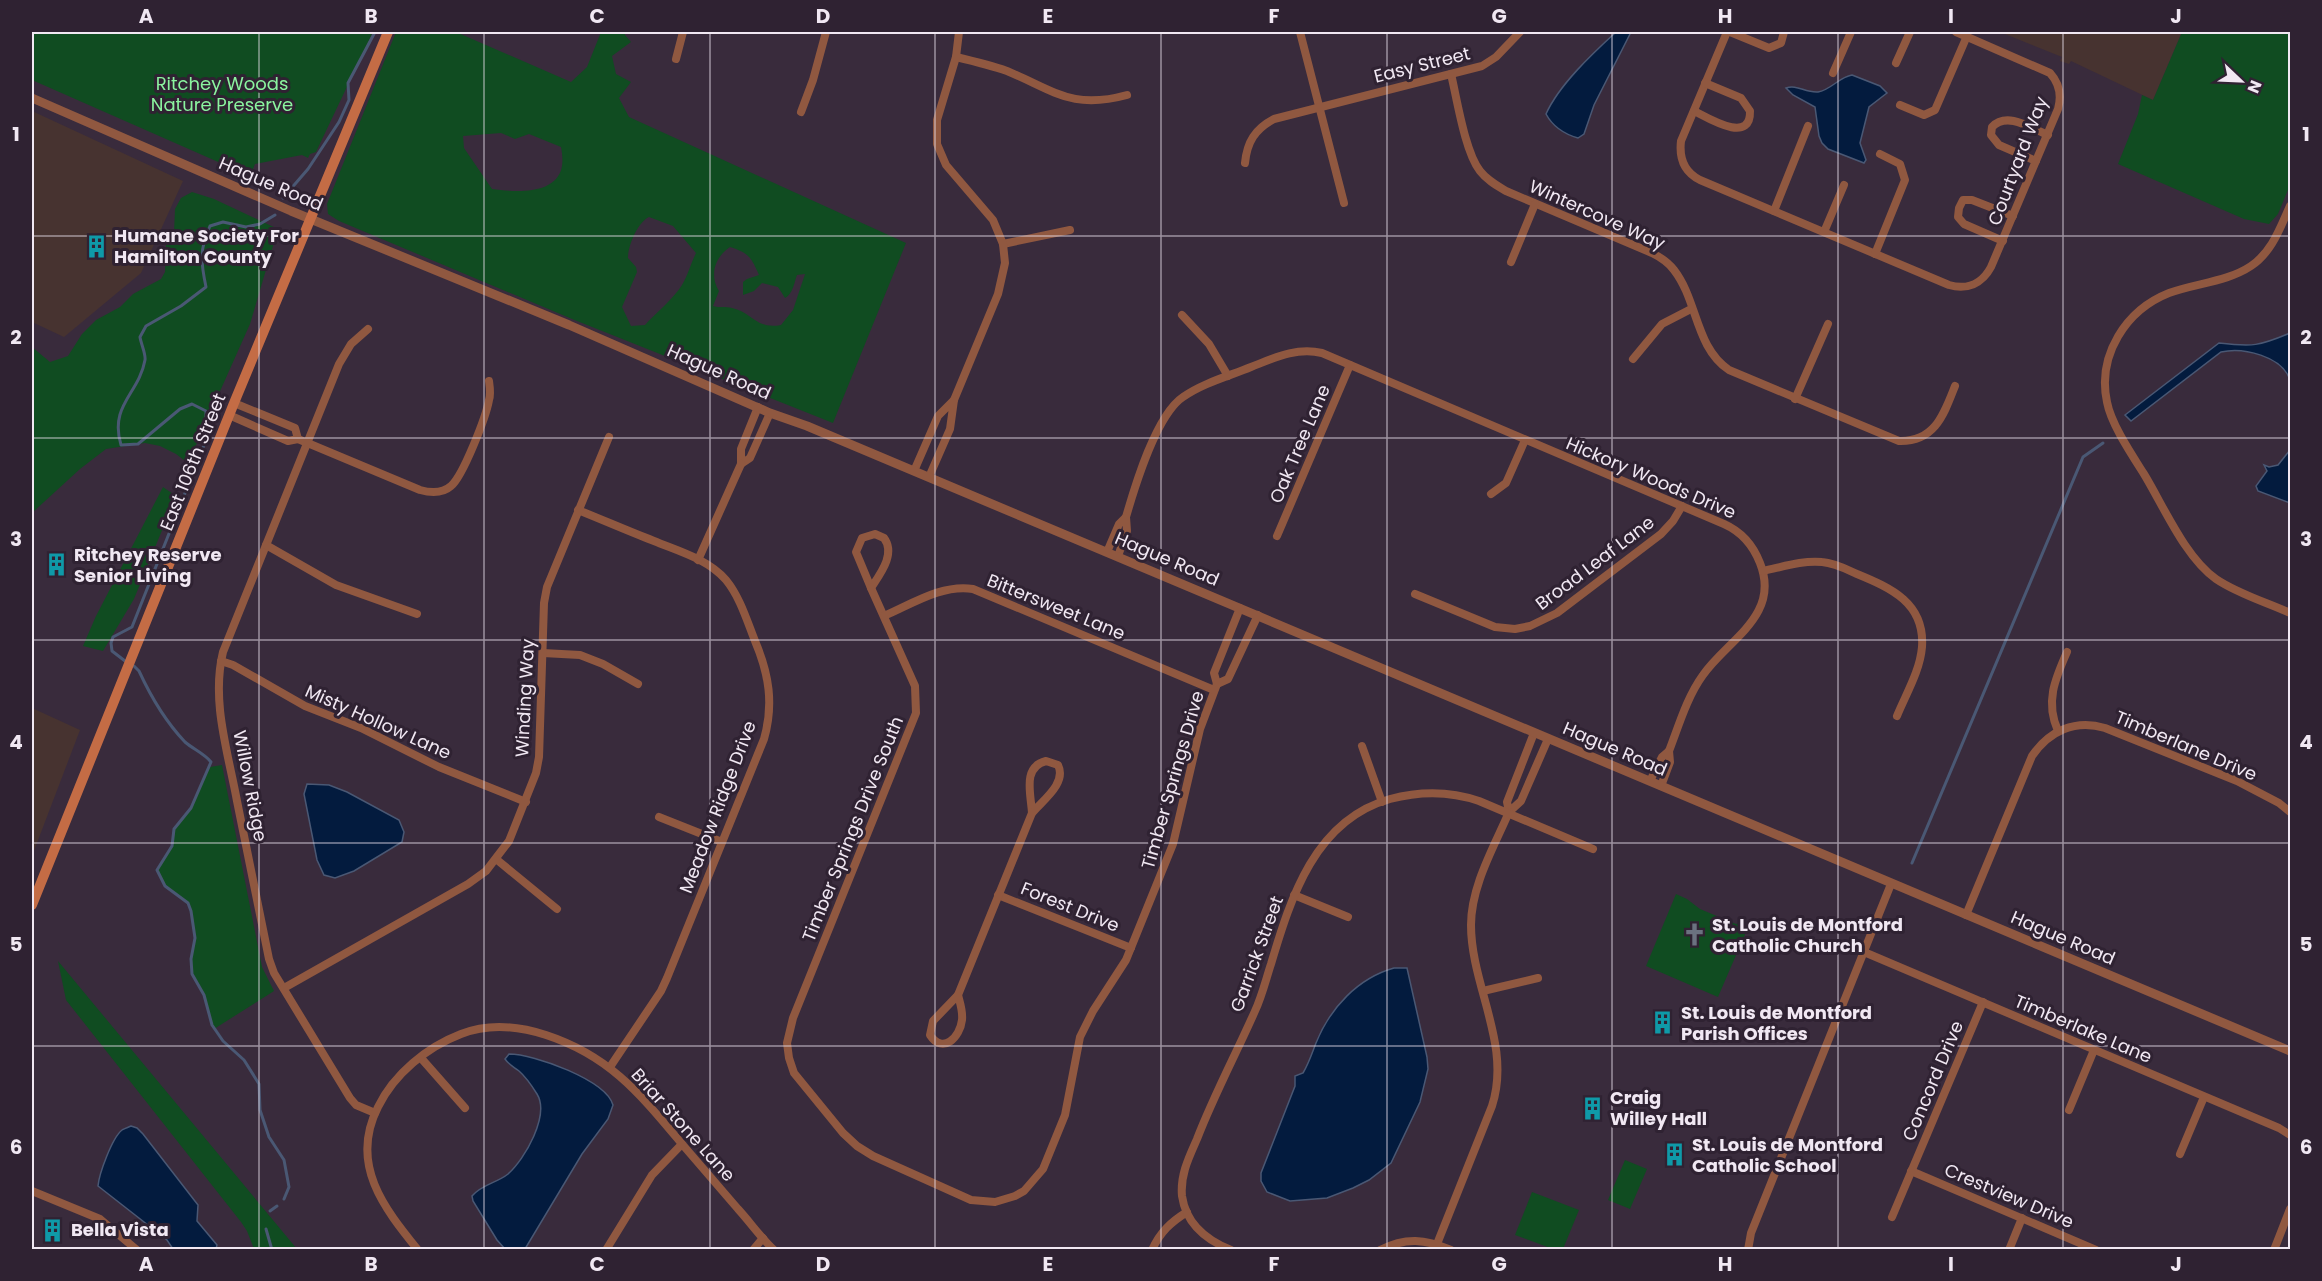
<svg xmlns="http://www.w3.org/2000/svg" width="2322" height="1281" viewBox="0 0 2322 1281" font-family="Poppins,sans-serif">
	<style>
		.commercial { fill: #473330 }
		.green { fill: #104c21; fill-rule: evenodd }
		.water { fill: #031b3e; stroke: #4a5874; stroke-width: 1.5 }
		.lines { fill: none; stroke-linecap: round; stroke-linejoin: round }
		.stream { stroke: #4a5874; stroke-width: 3 }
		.minor { stroke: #905840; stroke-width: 8 }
		.tertiary { stroke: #905840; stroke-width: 9 }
		.secondary { stroke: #c46c45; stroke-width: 10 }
		.grid { fill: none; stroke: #f1e8f3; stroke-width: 1.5; stroke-opacity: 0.55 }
		.labels { text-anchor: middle; stroke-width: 6; stroke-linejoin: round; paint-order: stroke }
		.street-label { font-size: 18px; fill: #f1e8f3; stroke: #2f2232 }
		.park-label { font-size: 18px; fill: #8bf49f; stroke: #2f2232 }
		.poi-label { font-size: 18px; font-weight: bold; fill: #f1e8f3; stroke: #2f2232; text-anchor: start }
		.neatline { fill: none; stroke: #f1e8f3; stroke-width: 2 }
		.grid-label { font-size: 20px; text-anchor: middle; font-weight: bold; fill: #f1e8f3 }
	</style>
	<rect width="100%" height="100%" fill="#392b3c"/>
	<!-- commercial -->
	<g class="commercial">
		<path d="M2000,32h182l-29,68 -82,-39 -2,3 -9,-3 2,-4z"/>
		<path d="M32,111l151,70 -42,92 -77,64 -32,-15z"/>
		<path d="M32,708l48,22 -48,126z"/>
	</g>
	<!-- green -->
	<g class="green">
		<path d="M32,32h341l-57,120 -6,2 -2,4 -6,-3 -47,9 -5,12 -218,-96z"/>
		<path d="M396,32h60l115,50 16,-15 14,-35h24v3l6,7 -19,14 4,18 15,8 -12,16 10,19 277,126 -73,180 -261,-104 -233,-98 -11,-7 -1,-10 2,-5zM501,133l14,6 14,-5 32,13c1,5 2,13 1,19 -5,30 -49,26 -70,23l-28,-41 -1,-12zM649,217l24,9 23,27c-5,10 -8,22 -14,32 -8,13 -26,28 -37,40l-14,1 -9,-19 15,-35 -1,-5 -8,-9c0,-13 10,-36 21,-41zM730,247c19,6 21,10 29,28l-12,4 -4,3v13l11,-4 8,-8 16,4 7,11c8,-4 9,-15 12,-23l8,-1 -12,36 -12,15c-25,5 -29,-13 -49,-17 -6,-2 -13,0 -19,-2l6,-15c-10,-16 -4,-34 11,-44z"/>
		<path d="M2182,32h108v153l-12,29 -9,10 -25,-5 -126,-55 20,-50 4,-19 11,5z"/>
		<path d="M192,192l22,7 64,30 -28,95 -62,139 -12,-9 -16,-8 -15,-3 -39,6 -26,20 -48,44v-166l18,15 18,-6 14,-22 14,-14 24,-13 13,-13 28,-15 4,-7 1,-28 8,-11 1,-24 6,-11z"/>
		<path d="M163,487l13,9 -42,103 -31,52 -20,-5 13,-30z"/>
		<path d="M222,765l40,202 12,24 -60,38 -10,-34 -12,-21 -1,-15 4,-21 -4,-27 -4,-8 -22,-17 -8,-16 15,-24 2,-17 14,-16 22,-46z"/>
		<path d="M1676,894l11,5 13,10 36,15 7,-2 6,3 -31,72 -72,-31z"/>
		<path d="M58,961l239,288h-43l-7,-18 -6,-9 -175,-222z"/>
		<path d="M1625,1160l22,9 -17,40 -22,-9z"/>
		<path d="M1532,1192l47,18 -16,39h-10l-38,-14z"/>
	</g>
	<!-- water -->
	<g class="water">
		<path d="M1616,32h15l-37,73 -10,29 -6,4c-14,-4 -25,-11 -32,-24 13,-29 46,-60 70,-82z"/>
		<path d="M1852,75l28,11 7,7 -18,14 -9,36 6,17 -2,3 -36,-14 -6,-6 -3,-7 -4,-29 -22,-12 -7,-7c11,-4 19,5 32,4 13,-2 21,-15 34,-17z"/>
		<path d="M2290,333v47c-8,-24 -47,-33 -69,-28l-90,69 -6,-6 94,-72c34,4 40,3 71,-10z"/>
		<path d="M2290,450v53l-32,-12 -2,-5 11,-15 -3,-6 5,2 9,-2z"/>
		<path d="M307,784l22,1 18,7 52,28 5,12 -2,10 -48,29 -19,7 -11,-3 -7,-15 -13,-66z"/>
		<path d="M1394,968h13l20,89 1,12 -8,33 -29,61 -22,17 -16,8 -26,10 -37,3 -23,-9 -6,-11v-8l34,-87v-10l8,-3c6,-10 9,-20 13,-30 14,-35 42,-65 78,-75z"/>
		<path d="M509,1054c25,0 97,26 104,51l-5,14 -26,35 -57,95h-20l-8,-9 -24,-39 -1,-5c10,-12 25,-13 36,-22 17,-15 42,-59 29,-80 -5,-8 -11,-17 -18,-23 -5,-4 -10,-6 -14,-12z"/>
		<path d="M131,1126l6,2 6,6 55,71 -1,16 20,24 -1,4h-43l-6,-9 -69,-54c1,-12 14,-48 24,-56 1,-1 7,-3 9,-4z"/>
	</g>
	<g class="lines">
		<!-- stream -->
		<g class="stream">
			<path d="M283,198l25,-29 31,-47 10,-22 -1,-17 27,-51"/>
			<path d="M125,661l-13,-10 -1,-8 2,-6 19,-10 80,-202 -6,-8v-6l-14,-7 -12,5 -42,35 -17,1c-12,-40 18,-51 24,-85 1,-6 -4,-16 -5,-23l6,-11 35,-20 25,-19c-5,-24 -7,-37 4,-61l13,-4 23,5 14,-3 15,-9"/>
			<path d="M134,666l5,5c12,26 26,50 46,71 8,7 20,12 26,20l-20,46 -17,21 -2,17 -15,24 8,16 23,17 3,8 4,27 -4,21 1,15 12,21 8,30 11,16 21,19 15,24 1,26 9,27 15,23 5,27 -5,12"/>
			<path d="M1912,863l171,-406 20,-14"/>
			<path d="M270,1211l7,-5"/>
			<path d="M266,1229l6,21"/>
		</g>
		<!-- minor -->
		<g class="minor">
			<path d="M1300,32l44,171"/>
			<path d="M1727,32l-46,109c-2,17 3,31 19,39l249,105c18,5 33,-1 42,-18l67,-158c4,-14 1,-26 -8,-36l-94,-41"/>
			<path d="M1730,32l39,16 12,-5 3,-11"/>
			<path d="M956,57c17,4 34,8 51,14 48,20 65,39 120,24"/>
			<path d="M676,59l7,-27"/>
			<path d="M1896,63l14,-31"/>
			<path d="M1833,73l18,-41"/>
			<path d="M1451,74c6,25 14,78 29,97 7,9 16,14 26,20l146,62c8,4 16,9 22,17 24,31 21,77 55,100l170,71c36,1 45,-27 56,-55"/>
			<path d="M1900,105l24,10 11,-5 32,-74"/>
			<path d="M1694,111c14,7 57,34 56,0l-9,-13 -36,-15"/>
			<path d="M801,112l12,-32 13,-48"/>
			<path d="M2036,161l-37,-16 -8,-10 1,-8c15,-16 39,1 56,8"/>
			<path d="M1245,163c2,-21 10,-34 29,-44l208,-53 14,-9 24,-25"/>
			<path d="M2290,206c-10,22 -18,46 -39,60 -24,16 -55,17 -82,27 -43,17 -72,62 -62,109 4,22 25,53 37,72 20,33 41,83 72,105 22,15 50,23 74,34"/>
			<path d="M1774,211l34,-85"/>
			<path d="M1824,232l20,-47"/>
			<path d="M2003,241l-39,-17 -6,-7 1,-9 4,-8h9l41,16"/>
			<path d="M1003,244l67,-14"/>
			<path d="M1875,254l30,-74 -5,-16 -20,-10"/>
			<path d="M1511,262l24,-58"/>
			<path d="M1182,315l27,29 19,32"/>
			<path d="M368,329l-17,15 -12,20 -116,288c-12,49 5,100 14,149 11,53 21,105 32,158l5,14 76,125 6,7 19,8"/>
			<path d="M1633,359l29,-35 29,-15"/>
			<path d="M1795,399l33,-75"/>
			<path d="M954,400l44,-106 7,-31 -2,-19 -10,-24 -47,-55 -9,-21v-24l19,-63 3,-25"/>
			<path d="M758,407l-17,42v15l9,-6 20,-45"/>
			<path d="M229,415l59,26 10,-2 -3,-11 -61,-25"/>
			<path d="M298,439l122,51c11,3 22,4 31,-4 12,-10 35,-69 38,-86 2,-6 1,-12 0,-19"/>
			<path d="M914,471l24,-55 16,-16 -4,29 -21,48"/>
			<path d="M1491,494l15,-11 19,-43"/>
			<path d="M578,510c25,10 50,21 76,31 24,10 54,18 72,39 14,17 21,41 29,61 14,33 19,63 9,98l-97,239 -6,13 -51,76"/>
			<path d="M1126,517c9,-31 30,-102 57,-120 20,-14 46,-21 68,-30 23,-9 45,-20 71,-14l402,171c18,8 29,21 36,39 21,53 -33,77 -57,112 -16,22 -24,50 -34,76"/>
			<path d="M875,534l9,4c12,16 -4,36 -13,50l-15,-36 6,-14z"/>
			<path d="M1277,536l73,-171"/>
			<path d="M266,545l70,40 81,29"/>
			<path d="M1107,552l12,-28 7,-7 1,14 -9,25"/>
			<path d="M698,560l43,-96"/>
			<path d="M1763,571c19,-4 40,-11 59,-9 13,1 24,7 35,12 34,14 68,29 65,73 -2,24 -16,47 -25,69"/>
			<path d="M871,588l44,98 1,27 -123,305 -6,25 2,15 5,15 49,60 14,13 16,10 98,44 24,2 20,-6 9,-5 19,-22 22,-54 15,-78 13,-26 33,-51 47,-116 27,-115 17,-45"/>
			<path d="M1415,594l80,33 20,2 15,-3 27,-13 104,-79 12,-13 9,-15"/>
			<path d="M1240,608l-26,65 3,11 11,-5 30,-64"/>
			<path d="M884,616c28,-12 58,-32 89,-27l241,101"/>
			<path d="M543,653l37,2 23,9 35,20"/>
			<path d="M221,661l12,4 72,41 56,22 78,39 87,35"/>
			<path d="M2058,731c-13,-29 -3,-52 9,-79"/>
			<path d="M1534,733l-27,69 2,10 12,-11 27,-62"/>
			<path d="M1362,746l20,56"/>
			<path d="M1046,761l12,4c9,18 -15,35 -26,48 -1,-19 -10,-46 14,-52z"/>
			<path d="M1650,781l12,-24 7,-6 1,11 -9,24"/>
			<path d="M659,817l63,25"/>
			<path d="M496,859l61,50"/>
			<path d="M998,895l133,53"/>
			<path d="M1294,895l54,22"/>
			<path d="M1966,915l66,-159c17,-25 43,-37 73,-28l132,53 42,22 11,9"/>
			<path d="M1864,952l415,176 11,7"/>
			<path d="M284,988l184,-104 18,-13 23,-30 27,-68 3,-16 5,-154 3,-16 62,-150"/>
			<path d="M1483,991l55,-13"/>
			<path d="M958,995l74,-182"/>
			<path d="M958,995c2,8 5,16 4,25 -2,17 -19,35 -32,15l3,-14z"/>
			<path d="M421,1058l44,50"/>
			<path d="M2069,1110l25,-60"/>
			<path d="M2180,1154l24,-57"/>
			<path d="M1911,1171l185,79"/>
			<path d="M32,1191l68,28 37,31"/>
			<path d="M1892,1217l91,-215"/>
			<path d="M1437,1244l55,-138c20,-61 -21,-120 -21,-181 0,-39 23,-78 38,-113"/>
			<path d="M418,1250c-34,-42 -69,-86 -40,-143 16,-33 49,-60 83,-73 28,-11 57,-8 85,1 64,21 94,59 136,109 18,21 37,43 56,65 12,13 23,29 36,41"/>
			<path d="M606,1250l46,-75 30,-31"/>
			<path d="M753,1250l10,-12"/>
			<path d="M1152,1250c8,-18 19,-28 35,-38"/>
			<path d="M1231,1250c-25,-10 -45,-26 -49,-54 -2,-21 7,-39 15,-57 17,-44 39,-85 58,-128 7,-15 11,-32 16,-47 20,-67 44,-144 119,-165 30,-8 60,-8 89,2l114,48"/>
			<path d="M1380,1250c26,-13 45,-11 71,0"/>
			<path d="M1748,1250l3,-17 140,-349"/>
			<path d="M2009,1250l13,-32"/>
			<path d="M2274,1250l16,-41"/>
		</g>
		<!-- tertiary -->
		<path class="tertiary" d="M32,98l259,113 278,114 201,88 37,13 1483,625"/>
		<!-- secondary -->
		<path class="secondary" d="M32,905l202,-502 154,-371"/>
	</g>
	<!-- grid -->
	<path class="grid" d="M259,32v1218M484,32v1218M710,32v1218M935,32v1218M1161,32v1218M1387,32v1218M1612,32v1218M1838,32v1218M2063,32v1218M32,236h2258M32,438h2258M32,640h2258M32,843h2258M32,1046h2258"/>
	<!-- icons -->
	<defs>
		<symbol id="building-bare" viewBox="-9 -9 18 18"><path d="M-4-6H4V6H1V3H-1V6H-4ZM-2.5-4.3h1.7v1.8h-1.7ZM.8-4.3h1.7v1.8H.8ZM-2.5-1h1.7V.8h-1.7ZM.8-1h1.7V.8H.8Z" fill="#0f9aa8" stroke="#2f2232" stroke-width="2.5" paint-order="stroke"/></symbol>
		<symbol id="church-bare" viewBox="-9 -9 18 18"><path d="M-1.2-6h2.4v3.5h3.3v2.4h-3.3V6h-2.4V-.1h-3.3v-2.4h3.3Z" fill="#6b7280" stroke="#2f2232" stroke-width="2.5" paint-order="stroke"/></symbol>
	</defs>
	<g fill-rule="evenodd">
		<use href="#building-bare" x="80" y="230" width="33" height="33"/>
		<use href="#building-bare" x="40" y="548" width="33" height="33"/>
		<use href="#church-bare" x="1678" y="918" width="33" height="33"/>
		<use href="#building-bare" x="1646" y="1006" width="33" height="33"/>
		<use href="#building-bare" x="1576" y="1092" width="33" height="33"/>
		<use href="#building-bare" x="1658" y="1138" width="33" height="33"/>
		<use href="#building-bare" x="36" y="1214" width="33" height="33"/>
	</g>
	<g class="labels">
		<!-- street labels -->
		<g class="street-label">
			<text transform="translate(1422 65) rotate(-14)" y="6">Easy Street</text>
			<text transform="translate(2018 161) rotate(-69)" y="6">Courtyard Way</text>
			<text transform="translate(271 184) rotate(23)" y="6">Hague Road</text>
			<text transform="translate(1597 215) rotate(24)" y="6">Wintercove Way</text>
			<text transform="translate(719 372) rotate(24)" y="6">Hague Road</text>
			<text transform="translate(1300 444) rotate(-67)" y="6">Oak Tree Lane</text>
			<text transform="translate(193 462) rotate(-68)" y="6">East 106th Street</text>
			<text transform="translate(1651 478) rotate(23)" y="6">Hickory Woods Drive</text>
			<text transform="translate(1167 559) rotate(23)" y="6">Hague Road</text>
			<text transform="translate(1595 563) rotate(-37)" y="6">Broad Leaf Lane</text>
			<text transform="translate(1056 607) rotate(22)" y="6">Bittersweet Lane</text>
			<text transform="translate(525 698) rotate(-87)" y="6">Winding Way</text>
			<text transform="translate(378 722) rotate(24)" y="6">Misty Hollow Lane</text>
			<text transform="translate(2186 746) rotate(23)" y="6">Timberlane Drive</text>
			<text transform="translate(1615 749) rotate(23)" y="6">Hague Road</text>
			<text transform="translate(1173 780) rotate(-74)" y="6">Timber Springs Drive</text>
			<text transform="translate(250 786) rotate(79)" y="6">Willow Ridge</text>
			<text transform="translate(718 807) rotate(-69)" y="6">Meadow Ridge Drive</text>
			<text transform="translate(853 829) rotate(-68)" y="6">Timber Springs Drive South</text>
			<text transform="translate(1070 907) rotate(22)" y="6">Forest Drive</text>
			<text transform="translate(2063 938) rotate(23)" y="6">Hague Road</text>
			<text transform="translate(1257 954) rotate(-70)" y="6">Garrick Street</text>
			<text transform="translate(2083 1029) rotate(23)" y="6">Timberlake Lane</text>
			<text transform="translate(1933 1081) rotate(-67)" y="6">Concord Drive</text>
			<text transform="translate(683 1125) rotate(48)" y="6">Briar Stone Lane</text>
			<text transform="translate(2009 1196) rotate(23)" y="6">Crestview Drive</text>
		</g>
		<!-- park labels -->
		<g class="park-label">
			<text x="222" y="90">Ritchey Woods<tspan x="222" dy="21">Nature Preserve</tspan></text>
		</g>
		<!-- poi labels -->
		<g class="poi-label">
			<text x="114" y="242">Humane Society For<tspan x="114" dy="21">Hamilton County</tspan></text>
			<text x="74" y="561">Ritchey Reserve<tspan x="74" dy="21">Senior Living</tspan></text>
			<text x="1712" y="931">St. Louis de Montford<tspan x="1712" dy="21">Catholic Church</tspan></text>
			<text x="1681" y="1019">St. Louis de Montford<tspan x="1681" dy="21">Parish Offices</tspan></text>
			<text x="1610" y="1104">Craig<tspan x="1610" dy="21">Willey Hall</tspan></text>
			<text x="1692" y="1151">St. Louis de Montford<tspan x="1692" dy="21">Catholic School</tspan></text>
			<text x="71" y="1236">Bella Vista</text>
		</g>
	</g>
	<!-- border -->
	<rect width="2322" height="1281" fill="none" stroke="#2f2232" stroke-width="66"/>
	<!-- north arrow -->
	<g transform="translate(2241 81) rotate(113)" stroke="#2f2232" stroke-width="4.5" paint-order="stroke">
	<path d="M0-4.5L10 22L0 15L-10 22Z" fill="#f1e8f3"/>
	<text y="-9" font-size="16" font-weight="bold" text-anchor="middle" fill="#f1e8f3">N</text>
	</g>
	<rect x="33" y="33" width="2256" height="1215" class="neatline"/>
	<g class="grid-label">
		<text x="146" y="23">A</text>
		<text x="371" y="23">B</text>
		<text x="597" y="23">C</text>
		<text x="823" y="23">D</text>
		<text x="1048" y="23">E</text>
		<text x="1274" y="23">F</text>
		<text x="1499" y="23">G</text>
		<text x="1725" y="23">H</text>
		<text x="1951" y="23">I</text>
		<text x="2176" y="23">J</text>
		<text x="16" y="141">1</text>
		<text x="2306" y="141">1</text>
		<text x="16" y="344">2</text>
		<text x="2306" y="344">2</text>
		<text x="16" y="546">3</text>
		<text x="2306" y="546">3</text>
		<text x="16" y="749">4</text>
		<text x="2306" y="749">4</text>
		<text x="16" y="951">5</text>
		<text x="2306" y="951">5</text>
		<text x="16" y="1154">6</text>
		<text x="2306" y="1154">6</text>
		<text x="146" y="1271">A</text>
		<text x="371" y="1271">B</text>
		<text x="597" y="1271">C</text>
		<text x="823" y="1271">D</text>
		<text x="1048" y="1271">E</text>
		<text x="1274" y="1271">F</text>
		<text x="1499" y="1271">G</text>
		<text x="1725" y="1271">H</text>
		<text x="1951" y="1271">I</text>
		<text x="2176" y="1271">J</text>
	</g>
</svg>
